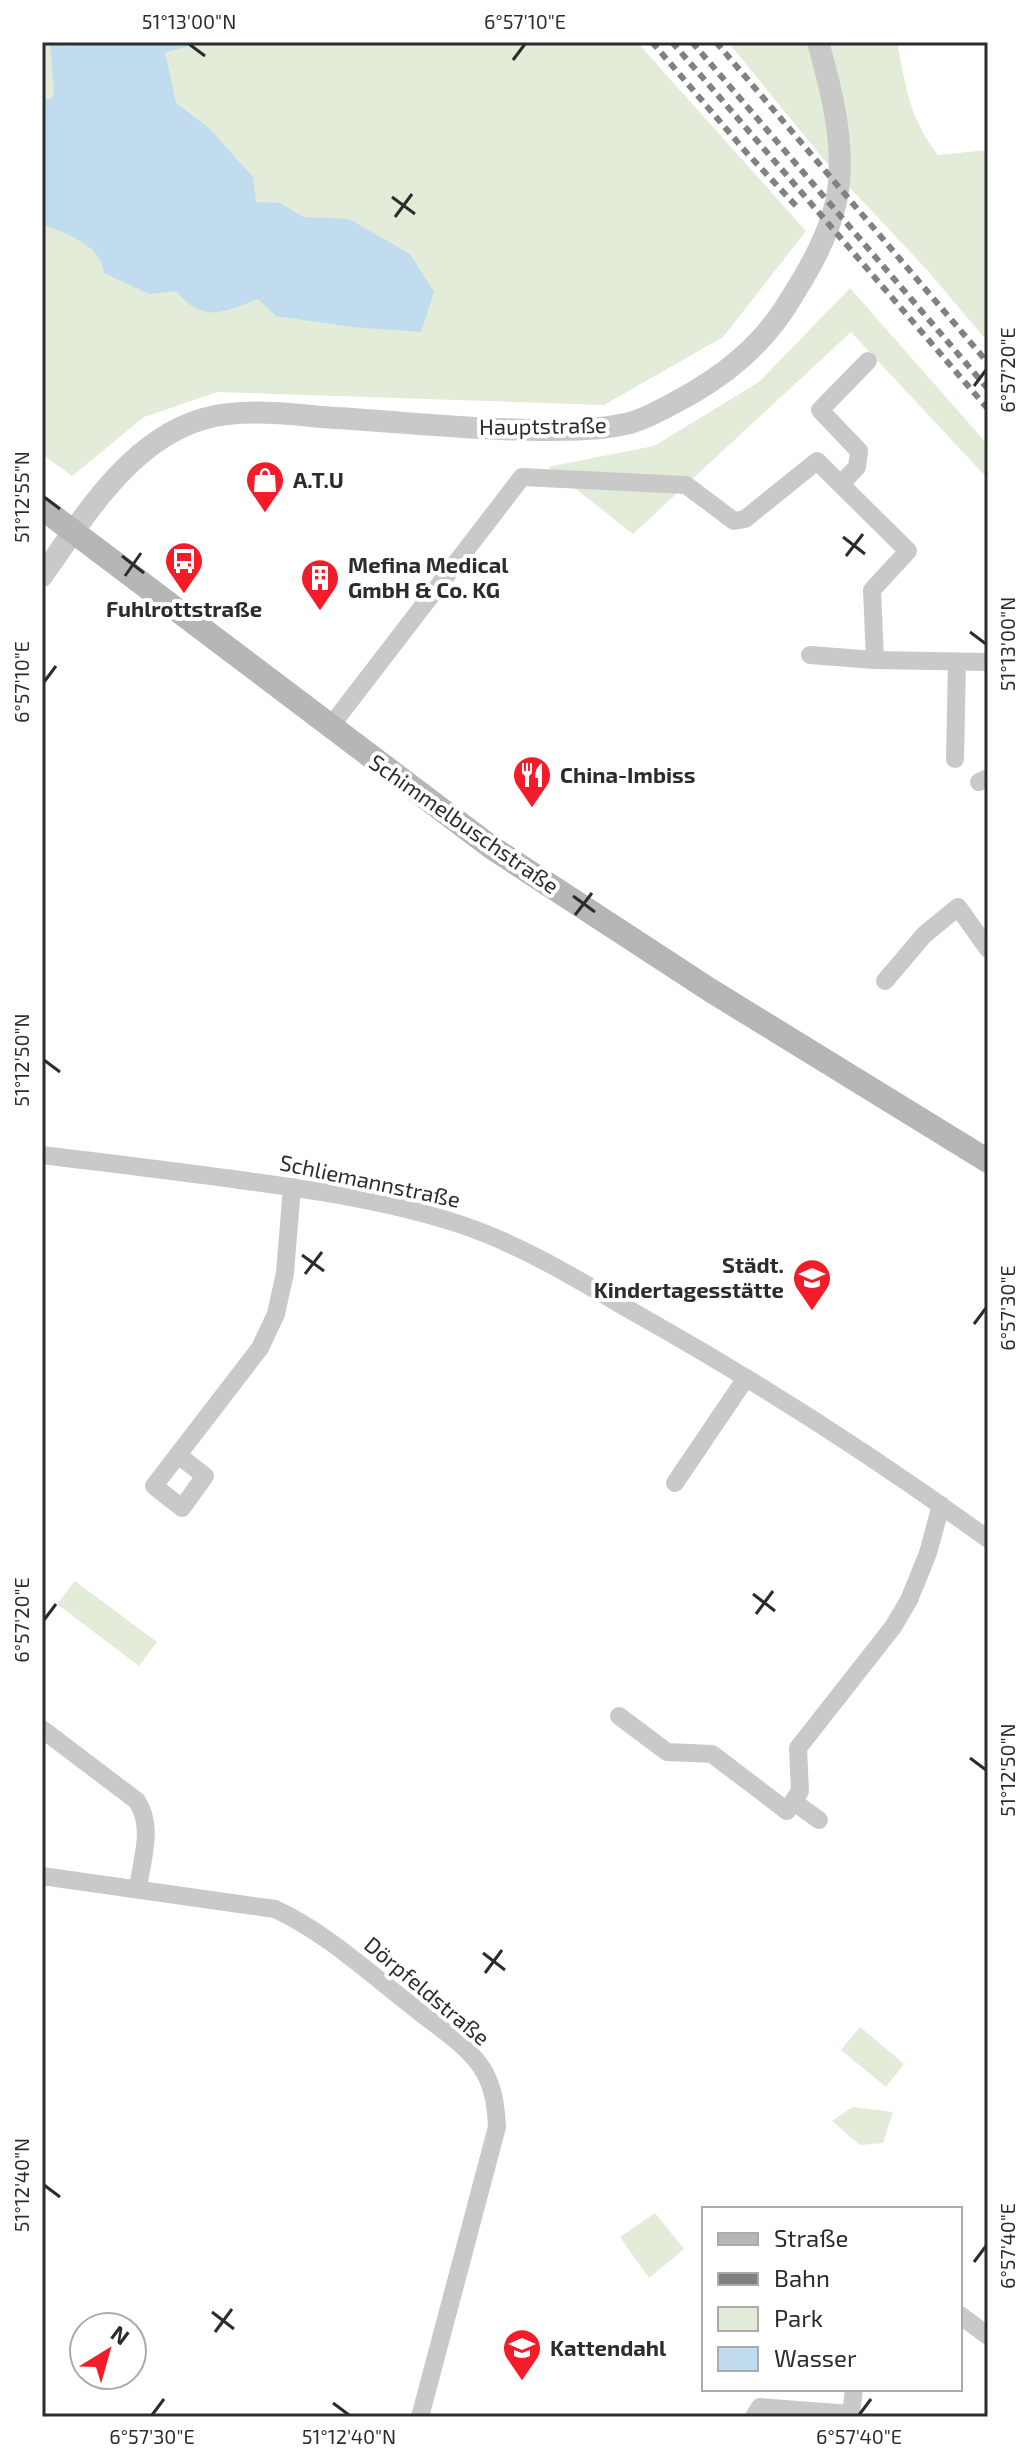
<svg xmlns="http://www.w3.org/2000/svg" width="1030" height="2459" viewBox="0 0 1030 2459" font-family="'Exo 2',sans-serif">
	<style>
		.green { fill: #e2ecd8 }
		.water { fill: #c1dcee }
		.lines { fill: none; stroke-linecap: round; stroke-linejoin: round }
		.minor { stroke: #c9c9c9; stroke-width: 18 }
		.tertiary { stroke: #c9c9c9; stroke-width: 22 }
		.secondary { stroke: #b6b6b6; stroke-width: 24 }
		.rail { stroke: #818181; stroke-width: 6; stroke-dasharray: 8 6; stroke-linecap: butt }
		.ticks { fill: none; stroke: #2c2c2c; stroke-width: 3 }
		.labels { text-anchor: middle; stroke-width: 8; stroke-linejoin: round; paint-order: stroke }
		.street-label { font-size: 22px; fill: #2c2c2c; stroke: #fff }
		.poi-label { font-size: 22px; font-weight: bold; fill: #2c2c2c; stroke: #fff; text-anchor: start }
		.neatline { fill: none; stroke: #2c2c2c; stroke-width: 3 }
		.ticks-label { font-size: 20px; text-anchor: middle; fill: #2c2c2c }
	</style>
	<rect width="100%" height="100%" fill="#fff"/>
	<!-- green -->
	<g class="green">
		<path d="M42,42h595l169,189 -83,106 -119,68 -387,-13 -73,25 -72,59 -30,-22z"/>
		<path d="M728,42h169c9,45 12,76 41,113l50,-5v192l-60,-71 -103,-110z"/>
		<path d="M850,288l138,157v34l-137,-147 -218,202 -85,-67 106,-21 105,-64z"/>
		<path d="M75,1581l82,61 -18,24 -82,-62z"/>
		<path d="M860,2027l44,37 -18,23 -45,-37z"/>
		<path d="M853,2107l40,5 -10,31 -23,2 -28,-24z"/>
		<path d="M655,2213l29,36 -35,29 -29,-41z"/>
	</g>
	<!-- water -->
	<path class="water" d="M50,42h138l-1,5 -22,5 11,51 33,25 44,49 3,25 24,1 23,14 46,2 61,35 24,38 -13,40 -69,-5 -76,-11 -18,-17c-34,13 -55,25 -82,-8l-27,3 -45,-21c-4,-30 -38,-39 -62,-49v-125h8l4,-5z"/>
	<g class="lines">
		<!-- minor -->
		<g class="minor">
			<path d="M841,484l16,-17 2,-16 -39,-41 48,-49"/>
			<path d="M810,655l65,5"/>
			<path d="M330,727l192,-250 164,8 48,36 11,-2 72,-58 91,90 -36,39 3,70 113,2"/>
			<path d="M955,759l2,-97"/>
			<path d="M979,782l9,-4"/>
			<path d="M885,981l39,-46 34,-28 30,42"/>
			<path d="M42,1155c66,8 132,16 198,25 73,10 149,21 219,44 64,21 121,57 178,90 121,68 239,144 351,225"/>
			<path d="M178,1455l27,21 -23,32 -28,-22 106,-138 16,-34 9,-41 7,-86"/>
			<path d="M675,1483l71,-105"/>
			<path d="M619,1716l48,36 45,2 75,57 13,-20 -2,-43 95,-121 16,-27 19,-47 13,-48"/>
			<path d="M42,1729l95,72c17,26 5,57 1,87"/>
			<path d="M794,1802l25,18"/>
			<path d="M42,1876l233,33c50,23 93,63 137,97 24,20 57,39 73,67 9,17 11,35 12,54l-77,290"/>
			<path d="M960,2315l28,21"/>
			<path d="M754,2417l6,-10 91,7 3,-25"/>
		</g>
		<!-- tertiary -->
		<path class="tertiary" d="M42,576c42,-59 88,-136 161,-157 42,-12 90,-4 133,-1 68,4 136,12 204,12 31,0 61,0 90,-7 15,-4 31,-13 44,-20 50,-26 91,-59 119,-108 18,-29 35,-59 43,-93 11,-52 -4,-110 -18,-160"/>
		<!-- secondary -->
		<path class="secondary" d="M42,508l449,339 219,143 278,171"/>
		<!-- rail -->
		<g class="rail">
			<path d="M652,42l94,110 52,56"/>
			<path d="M672,42l316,367"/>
			<path d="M692,42l296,347"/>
			<path d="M716,42l272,321"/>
		</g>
	</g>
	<!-- ticks -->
	<path class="ticks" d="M189,44l16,12M513,60l12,-16M392,197l23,17M395,217l17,-23M974,386l12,-16M44,497l16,12M843,537l22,17M122,556l22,17M846,556l17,-22M125,576l16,-23M970,632l16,12M44,682l12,-16M573,896l22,16M575,915l17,-22M44,1060l16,12M302,1255l22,16M305,1274l17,-22M974,1324l12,-16M753,1594l22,17M756,1614l17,-23M44,1620l12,-16M970,1758l16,12M483,1953l22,17M485,1973l17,-23M44,2185l16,12M974,2262l12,-16M212,2312l22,17M215,2332l17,-23M333,2403l16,12M152,2415l12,-16M859,2415l12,-16"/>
	<!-- icons -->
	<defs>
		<symbol id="shop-pin" viewBox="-11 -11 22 30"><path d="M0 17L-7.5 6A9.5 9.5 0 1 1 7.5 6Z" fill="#f51c29" stroke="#fff"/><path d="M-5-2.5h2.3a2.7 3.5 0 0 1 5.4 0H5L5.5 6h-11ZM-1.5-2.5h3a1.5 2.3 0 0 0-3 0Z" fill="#fff"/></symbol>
		<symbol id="bus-pin" viewBox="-11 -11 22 30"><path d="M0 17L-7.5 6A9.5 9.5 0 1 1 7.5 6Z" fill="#f51c29" stroke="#fff"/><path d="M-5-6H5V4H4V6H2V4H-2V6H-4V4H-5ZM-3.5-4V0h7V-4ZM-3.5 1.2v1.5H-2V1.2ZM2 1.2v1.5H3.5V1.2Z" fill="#fff"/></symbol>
		<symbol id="building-pin" viewBox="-11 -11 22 30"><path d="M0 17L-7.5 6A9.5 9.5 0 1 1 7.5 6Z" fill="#f51c29" stroke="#fff"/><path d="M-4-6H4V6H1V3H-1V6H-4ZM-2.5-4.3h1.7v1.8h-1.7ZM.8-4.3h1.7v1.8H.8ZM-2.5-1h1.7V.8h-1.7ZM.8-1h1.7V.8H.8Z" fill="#fff"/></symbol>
		<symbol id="restaurant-pin" viewBox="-11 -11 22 30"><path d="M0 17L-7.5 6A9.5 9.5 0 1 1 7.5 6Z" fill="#f51c29" stroke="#fff"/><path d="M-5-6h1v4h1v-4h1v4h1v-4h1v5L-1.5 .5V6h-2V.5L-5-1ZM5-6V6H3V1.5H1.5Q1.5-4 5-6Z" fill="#fff"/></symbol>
		<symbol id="school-pin" viewBox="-11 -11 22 30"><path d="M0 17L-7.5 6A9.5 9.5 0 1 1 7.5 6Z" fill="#f51c29" stroke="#fff"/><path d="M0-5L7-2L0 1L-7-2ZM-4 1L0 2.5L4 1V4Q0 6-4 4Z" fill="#fff"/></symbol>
	</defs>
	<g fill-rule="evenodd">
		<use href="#shop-pin" x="243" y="458" width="44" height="60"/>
		<use href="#bus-pin" x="162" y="539" width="44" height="60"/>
		<use href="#building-pin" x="298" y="556" width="44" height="60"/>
		<use href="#restaurant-pin" x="510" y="753" width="44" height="60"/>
		<use href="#school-pin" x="790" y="1256" width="44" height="60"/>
		<use href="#school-pin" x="500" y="2326" width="44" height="60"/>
	</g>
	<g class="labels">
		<!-- street labels -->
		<g class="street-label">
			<text transform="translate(543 426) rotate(-1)" y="8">Hauptstraße</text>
			<text transform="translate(464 824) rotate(35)" y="8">Schimmelbuschstraße</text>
			<text transform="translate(370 1181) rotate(12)" y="8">Schliemannstraße</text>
			<text transform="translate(427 1991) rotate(40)" y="8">Dörpfeldstraße</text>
		</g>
		<!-- poi labels -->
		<g class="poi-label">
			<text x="293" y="488">A.T.U</text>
			<text x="348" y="573">Mefina Medical<tspan x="348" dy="25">GmbH &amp; Co. KG</tspan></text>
			<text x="184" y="617" text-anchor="middle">Fuhlrottstraße</text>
			<text x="560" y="783">China-Imbiss</text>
			<text x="784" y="1273" text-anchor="end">Städt.<tspan x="784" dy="25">Kindertagesstätte</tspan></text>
			<text x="550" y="2356">Kattendahl</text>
		</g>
	</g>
	<!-- border -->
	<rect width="1030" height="2459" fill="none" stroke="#ffffff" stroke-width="88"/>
	<!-- legend -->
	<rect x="702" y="2207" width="260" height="184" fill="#ffffff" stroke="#ababab" stroke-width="2"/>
	<rect x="718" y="2233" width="40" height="12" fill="#b6b6b6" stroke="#ababab" stroke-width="2"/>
	<text x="774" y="2247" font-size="24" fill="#2c2c2c">Straße</text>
	<rect x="718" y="2273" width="40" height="12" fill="#818181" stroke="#ababab" stroke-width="2"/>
	<text x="774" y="2287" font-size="24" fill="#2c2c2c">Bahn</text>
	<rect x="718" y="2307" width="40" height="24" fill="#e2ecd8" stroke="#ababab" stroke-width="2"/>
	<text x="774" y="2327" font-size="24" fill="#2c2c2c">Park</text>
	<rect x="718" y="2347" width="40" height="24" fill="#c1dcee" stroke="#ababab" stroke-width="2"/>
	<text x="774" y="2367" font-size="24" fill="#2c2c2c">Wasser</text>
	<!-- north arrow -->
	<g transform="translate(108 2351) rotate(37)"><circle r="38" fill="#ffffff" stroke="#ababab" stroke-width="2"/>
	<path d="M0-6L14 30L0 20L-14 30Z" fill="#f51c29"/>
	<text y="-12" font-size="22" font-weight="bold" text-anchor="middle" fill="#2c2c2c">N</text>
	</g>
	<rect x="44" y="44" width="942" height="2371" class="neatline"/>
	<g class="ticks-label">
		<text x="189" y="29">51°13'00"N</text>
		<text x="525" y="29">6°57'10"E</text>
		<text transform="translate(1008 370) rotate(-90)" y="7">6°57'20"E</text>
		<text transform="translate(22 497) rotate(-90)" y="7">51°12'55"N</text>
		<text transform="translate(1008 644) rotate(-90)" y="7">51°13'00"N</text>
		<text transform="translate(22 682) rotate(-90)" y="7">6°57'10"E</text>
		<text transform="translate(22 1060) rotate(-90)" y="7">51°12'50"N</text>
		<text transform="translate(1008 1308) rotate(-90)" y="7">6°57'30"E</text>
		<text transform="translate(22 1620) rotate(-90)" y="7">6°57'20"E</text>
		<text transform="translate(1008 1770) rotate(-90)" y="7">51°12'50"N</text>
		<text transform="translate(22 2185) rotate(-90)" y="7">51°12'40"N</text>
		<text transform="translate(1008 2246) rotate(-90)" y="7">6°57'40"E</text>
		<text x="152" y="2444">6°57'30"E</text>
		<text x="349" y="2444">51°12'40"N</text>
		<text x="859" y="2444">6°57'40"E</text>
	</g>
</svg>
